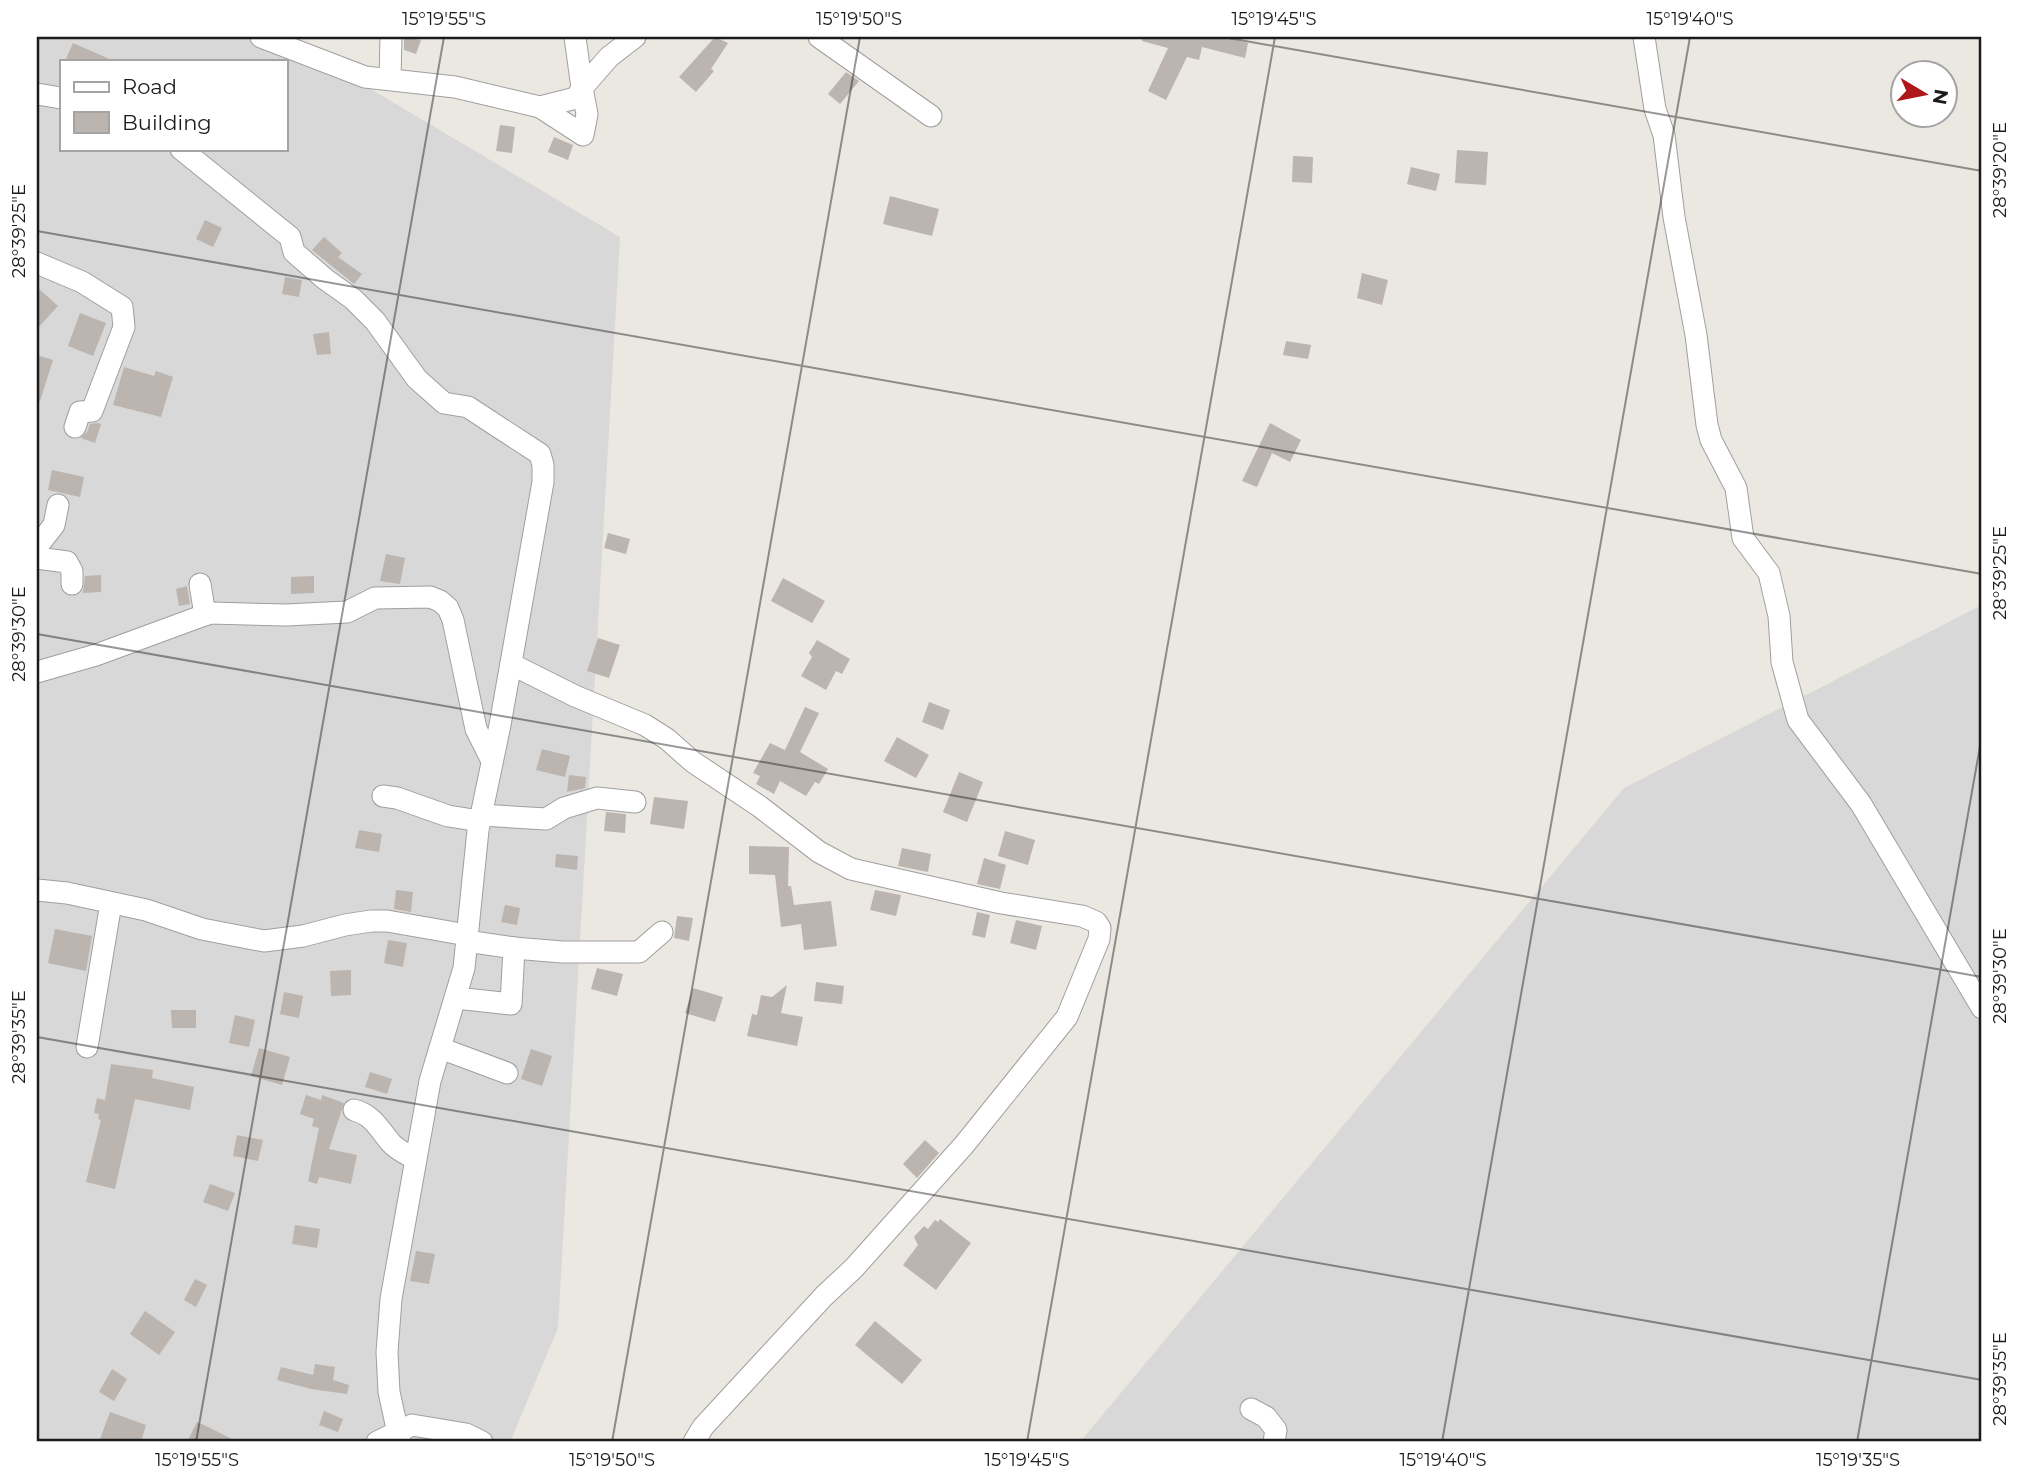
<svg xmlns="http://www.w3.org/2000/svg" width="2019" height="1479" viewBox="0 0 2019 1479" font-family="Montserrat,sans-serif">
	<style>
		.residential { fill: #d9d8d8; fill-rule: evenodd }
		.building { fill: #bbb4af }
		.lines { fill: none; stroke-linecap: round; stroke-linejoin: round }
		.minor-casing { stroke: #9f9f9f; stroke-width: 23 }
		.minor { stroke: #fff; stroke-width: 21 }
		.ticks { fill: none; stroke: #1b1b1b; stroke-width: 2; stroke-opacity: 0.45 }
		.neatline { fill: none; stroke: #1b1b1b; stroke-width: 2.5 }
		.ticks-label { font-size: 18px; text-anchor: middle; fill: #1b1b1b }
	</style>
	<rect width="100%" height="100%" fill="#ebe8e2"/>
	<!-- residential -->
	<g class="residential">
		<path d="M37,37h246l337,200 -62,1091 -48,114h-473zM61,61h224v88h-224z"/>
		<path d="M1982,605v837h-902l544,-654z"/>
	</g>
	<!-- building -->
	<g class="building">
		<path d="M404,37l17,3 -5,14 -12,-4z"/>
		<path d="M715,37l13,6 -17,26 3,2 -18,21 -17,-15z"/>
		<path d="M1142,37h81l25,6 -3,15 -43,-11 -3,13 -12,-3 -21,43 -18,-9 20,-43 -26,-7z"/>
		<path d="M73,43l41,18h-49z"/>
		<path d="M846,72l13,9 -19,23 -12,-10z"/>
		<path d="M500,125l15,2 -3,26 -16,-2z"/>
		<path d="M554,137l19,8 -5,15 -20,-8z"/>
		<path d="M1457,150l31,2 -2,33 -31,-2z"/>
		<path d="M1293,156l20,1 -1,26 -20,-1z"/>
		<path d="M1411,167l29,7 -4,17 -29,-7z"/>
		<path d="M890,196l49,13 -7,27 -49,-12z"/>
		<path d="M205,220l17,8 -9,19 -17,-8z"/>
		<path d="M324,237l18,16 -4,4 24,17 -8,10 -42,-34z"/>
		<path d="M1362,273l26,7 -6,25 -25,-7z"/>
		<path d="M285,277l17,3 -3,17 -17,-3z"/>
		<path d="M37,287l21,19 -21,23z"/>
		<path d="M80,313l26,10 -13,33 -25,-10z"/>
		<path d="M329,332l2,22 -14,1 -4,-21z"/>
		<path d="M1286,341l25,4 -3,14 -25,-4z"/>
		<path d="M37,355l16,5 -13,41h-3z"/>
		<path d="M124,367l30,9 2,-5 17,6 -12,40 -48,-12z"/>
		<path d="M97,423l4,1 -6,19 -14,-5 6,-6 3,-8z"/>
		<path d="M1270,423l31,17 -11,22 -18,-9 -15,34 -15,-6z"/>
		<path d="M52,470l32,7 -4,20 -32,-7z"/>
		<path d="M608,533l22,6 -4,15 -22,-6z"/>
		<path d="M386,554l19,4 -5,26 -20,-3z"/>
		<path d="M101,575v17l-18,1 2,-17z"/>
		<path d="M314,576v17l-23,1v-17z"/>
		<path d="M783,578l42,23 -13,22 -41,-22z"/>
		<path d="M187,586l3,18 -11,2 -3,-17z"/>
		<path d="M598,638l22,7 -11,33 -22,-7z"/>
		<path d="M817,640l33,19 -8,15 -6,-3 -10,19 -25,-14 11,-19 -3,-4z"/>
		<path d="M929,702l21,8 -7,20 -21,-8z"/>
		<path d="M805,707l14,6 -19,39 28,17 -9,15 -4,-2 -9,14 -26,-15 -6,13 -18,-10 4,-8 -7,-3 17,-30 15,7z"/>
		<path d="M897,737l32,18 -13,23 -32,-17z"/>
		<path d="M542,749l28,7 -5,21 -29,-7z"/>
		<path d="M959,772l24,10 -16,40 -24,-10z"/>
		<path d="M569,775l17,2 -1,11 -18,4z"/>
		<path d="M654,797l34,4 -4,28 -34,-5z"/>
		<path d="M606,812l20,2 -1,19 -21,-2z"/>
		<path d="M359,830l23,4 -3,18 -24,-4z"/>
		<path d="M1005,831l30,9 -7,25 -30,-9z"/>
		<path d="M749,846l40,1 -1,39h3l3,19 37,-4 6,45 -33,4 -3,-26 -20,3 -6,-52 -26,-1z"/>
		<path d="M902,848l29,6 -3,18 -30,-6z"/>
		<path d="M556,854l22,2 -1,14 -22,-3z"/>
		<path d="M984,858l22,7 -6,24 -23,-5z"/>
		<path d="M396,890l17,2 -2,20 -17,-3z"/>
		<path d="M875,890l26,5 -5,21 -26,-6z"/>
		<path d="M505,905l15,3 -3,17 -16,-3z"/>
		<path d="M977,912l13,3 -5,23 -13,-3z"/>
		<path d="M677,916l16,2 -4,23 -15,-3z"/>
		<path d="M1016,920l26,6 -6,24 -26,-7z"/>
		<path d="M55,929l37,7 -6,35 -38,-8z"/>
		<path d="M388,940l19,3 -4,24 -19,-4z"/>
		<path d="M597,968l26,6 -6,22 -26,-7z"/>
		<path d="M351,970v25l-20,1 -1,-25z"/>
		<path d="M816,982l28,4 -2,18 -28,-3z"/>
		<path d="M787,985l-6,28 22,4 -6,29 -50,-10 5,-22 5,1 4,-20 11,2z"/>
		<path d="M693,988l30,9 -8,25 -30,-9z"/>
		<path d="M284,992l19,4 -4,22 -19,-4z"/>
		<path d="M171,1010h25v18h-24z"/>
		<path d="M235,1015l20,5 -6,27 -20,-4z"/>
		<path d="M259,1048l31,9 -8,28 -31,-9z"/>
		<path d="M531,1049l21,7 -10,30 -21,-7z"/>
		<path d="M111,1064l42,6 -1,8 42,9 -4,23 -55,-11 -20,90 -29,-7 15,-62 -3,-1 1,-5 -5,-1 3,-15 8,2z"/>
		<path d="M370,1072l22,7 -5,15 -22,-7z"/>
		<path d="M306,1095l15,5 1,-5 22,8 -15,46 28,6 -6,29 -32,-7 -2,7 -9,-3 11,-53 -7,-2 2,-7 -14,-5z"/>
		<path d="M237,1135l26,5 -5,21 -25,-5z"/>
		<path d="M925,1140l14,13 -22,25 -14,-14z"/>
		<path d="M210,1184l25,9 -7,18 -25,-9z"/>
		<path d="M940,1219l31,24 -35,47 -33,-25 15,-20 -4,-8 10,-11 4,3 7,-9 3,2z"/>
		<path d="M295,1225l25,4 -3,19 -25,-4z"/>
		<path d="M416,1251l19,3 -6,30 -19,-3z"/>
		<path d="M195,1279l12,6 -11,22 -12,-7z"/>
		<path d="M145,1311l30,21 -16,23 -29,-21z"/>
		<path d="M875,1321l47,39 -20,24 -47,-39z"/>
		<path d="M315,1364l20,3 -2,13 16,5 -2,9 -36,-5 -34,-9 4,-13 32,8z"/>
		<path d="M112,1369l15,10 -13,22 -15,-9z"/>
		<path d="M324,1411l19,8 -5,13 -19,-7z"/>
		<path d="M110,1412l36,13 -5,17h-42z"/>
		<path d="M197,1422l9,4 32,16h-51z"/>
	</g>
	<g class="lines">
		<defs>
			<g id="minor">
				<path d="M261,37l104,40 90,10 85,20 36,-9 6,-10 -7,-51"/>
				<path d="M819,37l112,79"/>
				<path d="M1644,37l11,72 9,26 10,82 22,118 11,90 4,15 25,48 7,50 26,35 10,43 3,46 16,58 63,84 121,204"/>
				<path d="M390,79l1,-42"/>
				<path d="M37,94l24,4"/>
				<path d="M540,107l43,28 4,-21 -5,-26 27,-31 26,-20"/>
				<path d="M181,149l109,88 4,15 31,27 28,20 22,22 42,58 27,24 24,4 72,47 3,11v17l-43,243 -22,105 -14,138 -34,113 -39,218 -4,53 2,40 11,50"/>
				<path d="M37,263l45,19 40,25 2,20 -32,84 -12,1 -5,15"/>
				<path d="M37,558l2,-14 15,-19 4,-20"/>
				<path d="M37,558l30,4 5,9v13"/>
				<path d="M200,584l5,31"/>
				<path d="M511,664l64,32 70,29 22,14 26,23 66,44 60,46 32,17 150,34 81,13 14,6 4,6 -1,11 -32,78 -103,128 -110,123 -30,28 -121,131 -9,15"/>
				<path d="M37,672l59,-17 114,-42 76,2 61,-3 28,-14 55,-1 10,4 8,7 5,12 23,109 16,32"/>
				<path d="M383,796l14,2 51,18 32,5"/>
				<path d="M481,815l65,4 18,-11 33,-10 38,4"/>
				<path d="M37,890l30,3 79,17 56,19 62,12 39,-5 42,-11 26,-4h16l80,14"/>
				<path d="M514,948l48,4h77l23,-20"/>
				<path d="M456,998l55,6 3,-56 -48,-7"/>
				<path d="M87,1047l24,-144"/>
				<path d="M440,1048l67,25"/>
				<path d="M354,1110c19,5 25,19 37,33 6,7 16,11 24,16"/>
				<path d="M1251,1409l15,8 10,13 -2,12"/>
				<path d="M377,1442l35,-17 54,9 16,8"/>
			</g>
		</defs>
		<!-- minor casing -->
		<use href="#minor" class="minor-casing"/>
		<!-- minor -->
		<use href="#minor" class="minor"/>
	</g>
	<!-- ticks -->
	<path class="ticks" d="M1223,37l759,134M37,231l1945,343M37,634l1945,343M37,1037l1945,343M37,1440l15,2M196,1442l248,-1405M612,1442l248,-1405M1027,1442l248,-1405M1442,1442l248,-1405M1857,1442l125,-707"/>
	<!-- border -->
	<rect width="2019" height="1479" fill="none" stroke="#ffffff" stroke-width="77"/>
	<!-- legend -->
	<rect x="60" y="60" width="228" height="91" fill="#ffffff" stroke="#a4a4a4" stroke-width="2"/>
	<rect x="74" y="82" width="35" height="10" fill="#ffffff" stroke="#a4a4a4" stroke-width="2"/>
	<text x="122" y="94" font-size="21" fill="#1b1b1b">Road</text>
	<rect x="74" y="112" width="35" height="21" fill="#bbb4af" stroke="#a4a4a4" stroke-width="2"/>
	<text x="122" y="130" font-size="21" fill="#1b1b1b">Building</text>
	<!-- north arrow -->
	<g transform="translate(1924 94) rotate(100)"><circle r="33" fill="#ffffff" stroke="#a4a4a4" stroke-width="2"/>
	<path d="M0-5L12 26L0 18L-12 26Z" fill="#ae1819"/>
	<text y="-10" font-size="19" font-weight="bold" text-anchor="middle" fill="#1b1b1b">N</text>
	</g>
	<rect x="38" y="38" width="1942" height="1402" class="neatline"/>
	<g class="ticks-label">
		<text x="444" y="25">15°19'55"S</text>
		<text x="859" y="25">15°19'50"S</text>
		<text x="1274" y="25">15°19'45"S</text>
		<text x="1690" y="25">15°19'40"S</text>
		<text transform="translate(2000 170) rotate(-90)" y="6">28°39'20"E</text>
		<text transform="translate(19 231) rotate(-90)" y="6">28°39'25"E</text>
		<text transform="translate(2000 573) rotate(-90)" y="6">28°39'25"E</text>
		<text transform="translate(19 634) rotate(-90)" y="6">28°39'30"E</text>
		<text transform="translate(2000 976) rotate(-90)" y="6">28°39'30"E</text>
		<text transform="translate(19 1037) rotate(-90)" y="6">28°39'35"E</text>
		<text transform="translate(2000 1379) rotate(-90)" y="6">28°39'35"E</text>
		<text x="197" y="1466">15°19'55"S</text>
		<text x="612" y="1466">15°19'50"S</text>
		<text x="1027" y="1466">15°19'45"S</text>
		<text x="1443" y="1466">15°19'40"S</text>
		<text x="1858" y="1466">15°19'35"S</text>
	</g>
</svg>
